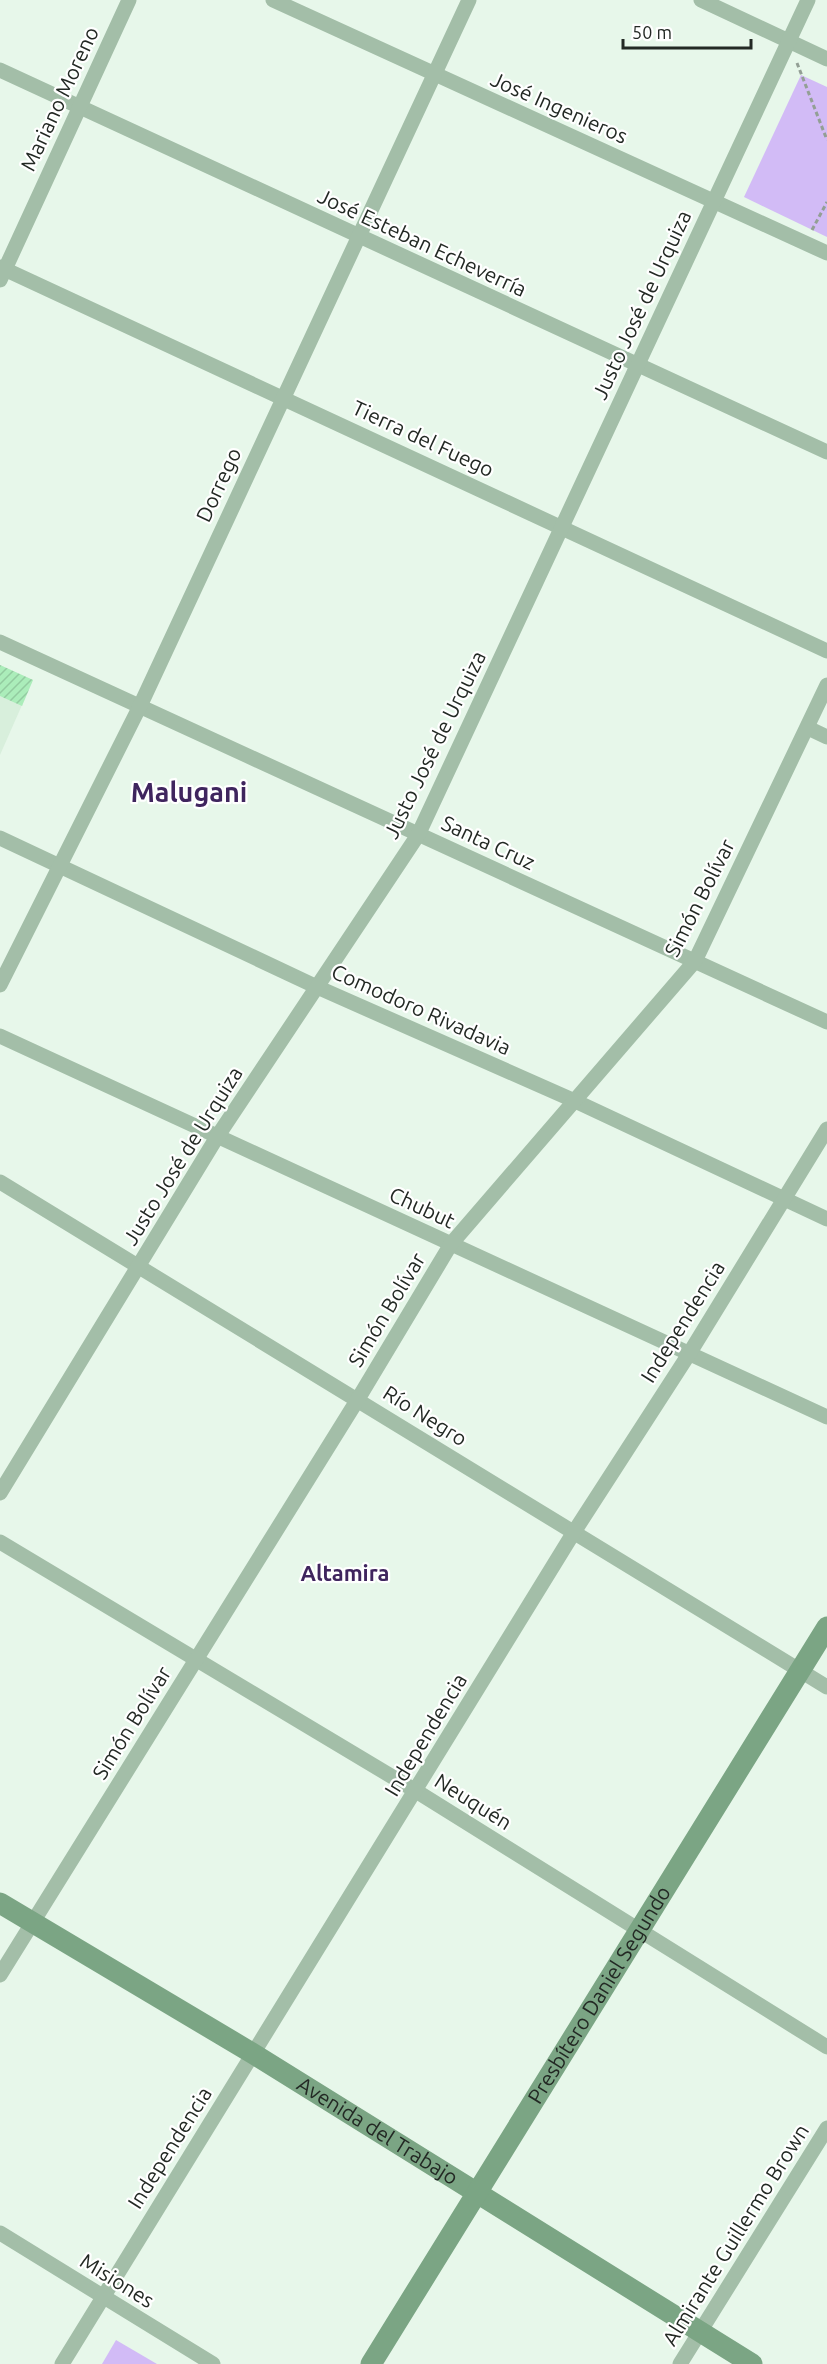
<svg xmlns="http://www.w3.org/2000/svg" width="827" height="2364" viewBox="0 0 827 2364" font-family="Ubuntu,sans-serif">
	<style>
		.built { fill: #d8efdc }
		.green { fill: #d2bbf6 }
		.building { fill: url(#building-hatch) }
		.lines { fill: none; stroke-linecap: round; stroke-linejoin: round }
		.path { stroke: #939f95; stroke-width: 3; stroke-dasharray: 4.5 3; stroke-linecap: butt }
		.minor { stroke: #a3bea8; stroke-width: 15 }
		.secondary { stroke: #7ba584; stroke-width: 21 }
		.labels { text-anchor: middle; stroke-width: 4.5; stroke-linejoin: round; paint-order: stroke }
		.street-label { font-size: 21px; fill: #232924; stroke: #fff }
		.neighbourhood-label { font-size: 22px; font-weight: bold; fill: #3f255e; stroke: #fff }
		.district-label { font-size: 27px; font-weight: bold; fill: #3f255e; stroke: #fff }
	</style>
	<defs>
		<pattern id="building-hatch" width="6" height="6" patternUnits="userSpaceOnUse" patternTransform="scale(1.5)"><rect width="6" height="6" fill="#abedba"/><path d="M-1 1l2-2M0 6l6-6M5 7l2-2" fill="none" stroke="#93cba0"/></pattern>
	</defs>
	<rect width="100%" height="100%" fill="#e7f7ea"/>
	<!-- built -->
	<path class="built" d="M0,665l33,15 -33,75z"/>
	<!-- green -->
	<g class="green">
		<path d="M801,75l26,12v150l-83,-40z"/>
		<path d="M116,2340l41,24h-55z"/>
	</g>
	<!-- building -->
	<path class="building" d="M0,665l33,15 -11,26 -22,-10z"/>
	<g class="lines">
		<!-- path -->
		<g class="path">
			<path d="M797,63l30,77"/>
			<path d="M812,230l15,-28"/>
		</g>
		<!-- minor -->
		<g class="minor">
			<path d="M273,0l554,253"/>
			<path d="M701,0l126,59"/>
			<path d="M0,70l827,382"/>
			<path d="M0,267l827,384"/>
			<path d="M0,280l129,-280"/>
			<path d="M0,642l827,380"/>
			<path d="M808,728l19,9"/>
			<path d="M0,838l317,149 258,114 252,118"/>
			<path d="M0,985l140,-279 329,-706"/>
			<path d="M0,1036l827,381"/>
			<path d="M0,1182l827,505"/>
			<path d="M0,1493l217,-356 201,-302 390,-835"/>
			<path d="M0,1542l416,249 411,256"/>
			<path d="M0,1975l358,-576 93,-155 244,-283 132,-276"/>
			<path d="M0,2233l213,131"/>
			<path d="M62,2364l512,-832 115,-178 138,-225"/>
			<path d="M680,2364l147,-236"/>
		</g>
		<!-- secondary -->
		<g class="secondary">
			<path id="s1" d="M0,1903l252,150 500,311"/>
			<path id="s2" d="M371,2364l456,-737"/>
		</g>
	</g>
	<g class="labels">
		<!-- street labels -->
		<g class="street-label">
			<text transform="translate(60 99) rotate(-65)" y="7">Mariano Moreno</text>
			<text transform="translate(559 108) rotate(24)" y="7">José Ingenieros</text>
			<text transform="translate(422 243) rotate(25)" y="7">José Esteban Echeverría</text>
			<text transform="translate(642 305) rotate(-65)" y="7">Justo José de Urquiza</text>
			<text transform="translate(423 439) rotate(25)" y="7">Tierra del Fuego</text>
			<text transform="translate(219 485) rotate(-65)" y="7">Dorrego</text>
			<text transform="translate(435 745) rotate(-64)" y="7">Justo José de Urquiza</text>
			<text transform="translate(488 843) rotate(25)" y="7">Santa Cruz</text>
			<text transform="translate(700 898) rotate(-63)" y="7">Simón Bolívar</text>
			<text transform="translate(421 1010) rotate(24)" y="7">Comodoro Rivadavia</text>
			<text transform="translate(183 1156) rotate(-58)" y="7">Justo José de Urquiza</text>
			<text transform="translate(422 1208) rotate(25)" y="7">Chubut</text>
			<text transform="translate(387 1310) rotate(-59)" y="7">Simón Bolívar</text>
			<text transform="translate(683 1322) rotate(-58)" y="7">Independencia</text>
			<text transform="translate(425 1416) rotate(32)" y="7">Río Negro</text>
			<text transform="translate(132 1723) rotate(-58)" y="7">Simón Bolívar</text>
			<text transform="translate(426 1735) rotate(-59)" y="7">Independencia</text>
			<text transform="translate(473 1802) rotate(32)" y="7">Neuquén</text>
			<text dy="7" stroke="none"><textPath href="#s2" startOffset="434">Presbítero Daniel Segundo</textPath></text>
			<text dy="7" stroke="none"><textPath href="#s1" startOffset="441">Avenida del Trabajo</textPath></text>
			<text transform="translate(170 2148) rotate(-58)" y="7">Independencia</text>
			<text transform="translate(736 2235) rotate(-58)" y="7">Almirante Guillermo Brown</text>
			<text transform="translate(117 2281) rotate(32)" y="7">Misiones</text>
		</g>
		<!-- neighbourhood labels -->
		<g class="neighbourhood-label">
			<text x="345" y="1581">Altamira</text>
		</g>
		<!-- district labels -->
		<g class="district-label">
			<text x="189" y="802">Malugani</text>
		</g>
	</g>
	<!-- scale -->
	<path d="M623 39v9h128v-9" fill="none" stroke="#232924" stroke-width="3"/>
	<text x="632" y="39" font-size="18" fill="#232924" stroke="#ffffff" stroke-width="4.5" paint-order="stroke">50 m</text>
</svg>
